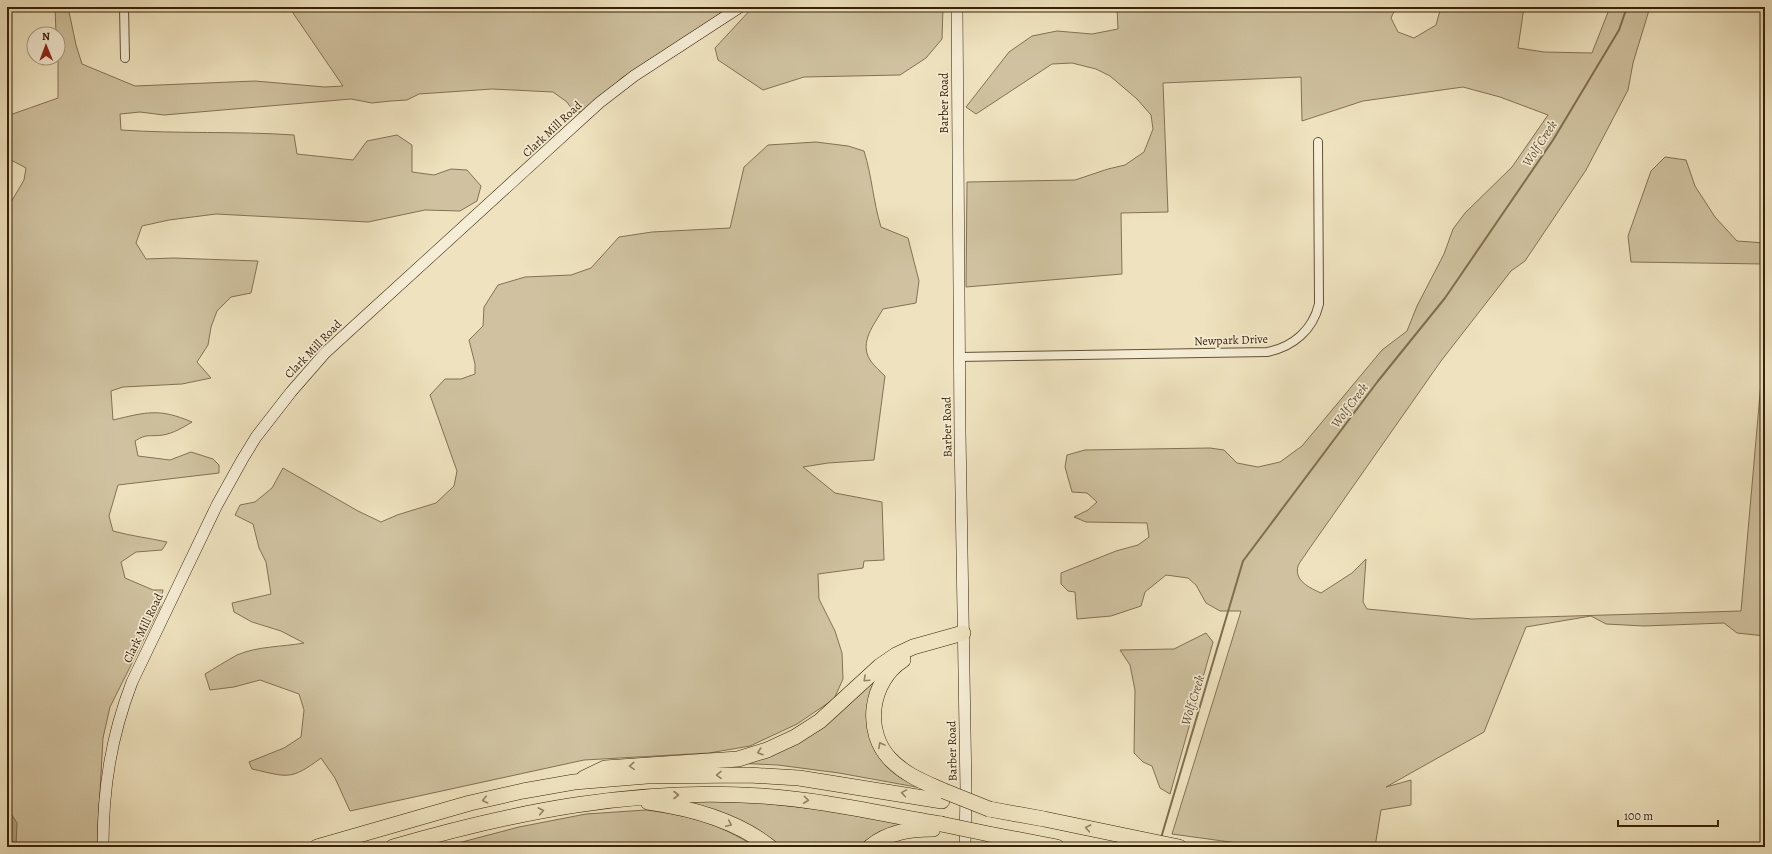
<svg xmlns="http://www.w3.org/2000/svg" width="1772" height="854" viewBox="0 0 1772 854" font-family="Alegreya,serif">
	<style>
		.green { fill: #d0c2a0; stroke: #847154 }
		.water { fill: #b0a180; stroke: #806d50 }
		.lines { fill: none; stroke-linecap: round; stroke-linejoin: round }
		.stream { stroke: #806d50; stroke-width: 2 }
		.street-casing { stroke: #655135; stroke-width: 10 }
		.secondary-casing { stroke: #372007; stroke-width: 12 }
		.highway-casing { stroke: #372007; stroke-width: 16 }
		.street { stroke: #f5edd5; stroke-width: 8 }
		.secondary { stroke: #f5edd5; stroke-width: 11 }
		.highway { stroke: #efe3bf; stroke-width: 15 }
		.highway-bridge-casing { stroke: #372007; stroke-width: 16; stroke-linecap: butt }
		.highway-bridge { stroke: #efe3bf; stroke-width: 15 }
		.oneway { stroke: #938263 }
		.labels { text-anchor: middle; stroke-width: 3.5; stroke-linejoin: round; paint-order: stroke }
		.street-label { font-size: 12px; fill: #372007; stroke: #f5edd5 }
		.water-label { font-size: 13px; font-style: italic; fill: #614d31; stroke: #f5edd5 }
	</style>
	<rect width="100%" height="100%" fill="#efe3bf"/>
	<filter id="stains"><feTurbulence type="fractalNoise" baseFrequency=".005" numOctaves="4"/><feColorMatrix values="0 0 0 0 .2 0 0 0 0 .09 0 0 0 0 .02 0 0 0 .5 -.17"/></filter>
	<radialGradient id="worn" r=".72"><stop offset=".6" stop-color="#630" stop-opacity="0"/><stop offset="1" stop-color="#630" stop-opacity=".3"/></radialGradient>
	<!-- green -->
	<g class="green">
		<path d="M55,7h13l8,38 6,19 53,22 120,-5 70,6 18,-1 -50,-73 -1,-6h443l-86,56 -26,14 -39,35h-10l-7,-10 -14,-10 -61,-3 -73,5 -12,6 -16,1 -19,2 -21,-4 -187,16 -24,-3 -20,2 1,16c58,4 115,1 173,5l3,19 56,6 14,-19 30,-6 15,10v27l22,3 17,-6 16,1 14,16 -4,15 -17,10 -35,-1 -57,12 -152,-8 -47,6 -27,6 -6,17 10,16 27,-1 85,3 -7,32 -20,4 -14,14 -6,16 -3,18 -11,17 14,16 -29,6 -59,3 -12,4 2,29c34,-8 46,-12 79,2 -10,6 -18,11 -29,13 -13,2 -16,-2 -28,6l3,15 32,4 21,-8 22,7 6,6v8l-101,12 -9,31 4,15c18,5 36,7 54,11l-5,8 -26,2 -15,10 4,16 28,12h10l-3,17 -50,100 -7,31 -6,109h-90v-638l17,-29 2,-12 -13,-7h-6v-45l51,-18v-64h-2z"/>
		<path d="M753,7h190l-1,32 -16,19 -26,17 -96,2 -41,13 -45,-30 -3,-12z"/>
		<path d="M1117,7h183l2,3 6,-3h88l-5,11 7,14 16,6 22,-13 5,-18h83l-6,41 26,4 48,1 18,-46h40l-17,56 -5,27 -42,80 -61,91 -14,10 -70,90 -134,191c-2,4 -7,9 -9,14 -4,15 12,22 23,27l31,-20 14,-14 -3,43 4,7 105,10 269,-8 24,-274v299l-28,-3 -13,-10 -80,3 -38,-2 -15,-8 -65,11 -42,105 -98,55 25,-7v25l-30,5 -6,37h-109l-94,-13 69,-223h-21l-14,-8 -10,-18 -8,-7 -22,-3 -21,17 -4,14 -30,10 -34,3 -2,-27 -7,-1 -7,-7v-11l55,-22 22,-6 11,-8 -2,-14 -61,-1 -12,-5 14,-7 9,-8 -10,-9 -15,-1 -7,-25 2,-12 18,-5 125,-2 14,2 13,13 21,4 22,-5 22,-16 80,-96 25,-19 10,-25 27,-52 9,-25 12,-16 47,-46 36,-52 -48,-18 -37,-10 -100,14 -61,20 -1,-44 -138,6 5,129 -47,1 1,61 -156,13 1,-105 108,-2 33,-11 17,-4 19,-13 9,-23 -2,-14 -14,-16 -27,-23 -14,-7 -24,-6 -20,1 -76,50 -10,-7 43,-55 23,-16 25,-5 35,3 26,-5z"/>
		<path d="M816,142l32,4 16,5c8,25 9,50 17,76l27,11 11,43 -3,22 -33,6c-9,16 -24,33 -13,51 4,6 10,11 15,16l-11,84 -46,3 -25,4 32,26 47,9 2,58 -20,1 -1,7 -45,6 1,25 16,32 7,22 1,26 -9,20 -37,25 -47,22 -41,7 -125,7 -234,51 -15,-33 -14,-20c-31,23 -33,19 -69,11l-3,-7 35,-14 17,-11 3,-27 -5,-16 -39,-14 -26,7 -24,3 -5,-16c10,-6 21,-13 32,-19 21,-9 45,-8 67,-12l-23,-12 -29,-9 -18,-10 -2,-9 39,-9 -5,-32 -7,-14 -6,-24 -18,-9 5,-10 15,-3 17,-14 11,-20 75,43 23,11 16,-7 39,-12 18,-17 3,-15 -27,-76 15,-16h16l14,-5v-10l-6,-24 14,-14 1,-19 14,-22 27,-8 46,-2 20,-7 28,-31 33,-5 78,-4 14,-61 24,-22z"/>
		<path d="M1665,157l21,3 9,26 20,31 22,24 28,2v21l-134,-2 -3,-26 23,-65z"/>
		<path d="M1206,633l7,9 -43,152 -10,-6 -8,-22 -9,-4 -9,-9 1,-63 -5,-25 -10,-15 54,-1z"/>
		<path d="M876,673l-4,56 55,60 -88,-16 -61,-8 -44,-2 36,-11z"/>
		<path d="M673,801l81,1 69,8 77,13 1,2 -36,18 -3,4h-83l-15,-12z"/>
		<path d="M646,810c46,6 71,13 110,37h-313l76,-20 67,-13z"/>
	</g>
	<!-- water -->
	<path class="water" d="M7,807l10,16 -1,24h-9z"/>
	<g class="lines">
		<!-- stream -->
		<path class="stream" d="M1161,838l82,-277 135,-180 67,-83 108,-158 66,-110 8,-23"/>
		<defs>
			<g id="street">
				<path d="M124,7l1,51"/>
				<path d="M959,357l308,-5c26,-5 46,-22 52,-48l-1,-162"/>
			</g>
			<g id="secondary">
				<path d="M957,7l3,426 6,357 -1,57"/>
				<path d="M103,847c0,-59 8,-110 29,-165l85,-177 25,-45 14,-23 35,-45 34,-39 24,-22 250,-228 35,-27 106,-69"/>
			</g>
			<g id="highway">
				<path d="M903,660c-33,21 -40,72 -12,100 16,16 33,22 53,31"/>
				<path d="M584,778l21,-10 133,-9 29,-9 28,-13 25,-16 60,-55 16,-11 17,-8 50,-14"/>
				<path d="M648,802c43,6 88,18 122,45"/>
				<path d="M989,809l55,10 135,28"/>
				<path d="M989,834l68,13"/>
				<path d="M317,847l153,-44 53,-12 51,-9 73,-6 102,-1 50,3 143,23"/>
				<path d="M393,847c120,-35 244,-60 369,-51 61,4 120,18 179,28"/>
				<path d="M870,847c18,-15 40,-18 63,-18"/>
			</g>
		</defs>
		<!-- street casing -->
		<use href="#street" class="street-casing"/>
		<!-- secondary casing -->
		<use href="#secondary" class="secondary-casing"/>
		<!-- highway casing -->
		<use href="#highway" class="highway-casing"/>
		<!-- street -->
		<use href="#street" class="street"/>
		<!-- secondary -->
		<use href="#secondary" class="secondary"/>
		<!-- highway -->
		<use href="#highway" class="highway"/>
		<defs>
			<g id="highway-bridge">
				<path d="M944,791l45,18"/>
				<path d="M941,824l48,10"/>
			</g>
		</defs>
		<!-- highway-bridge casing -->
		<use href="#highway-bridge" class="highway-bridge-casing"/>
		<!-- highway-bridge -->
		<use href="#highway-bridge" class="highway-bridge"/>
	</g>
	<!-- one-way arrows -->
	<defs><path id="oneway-chevron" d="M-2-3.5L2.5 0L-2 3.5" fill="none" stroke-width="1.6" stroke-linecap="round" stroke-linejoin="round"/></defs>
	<g class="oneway">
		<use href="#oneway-chevron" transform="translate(866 679) rotate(137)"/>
		<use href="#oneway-chevron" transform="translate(881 745) rotate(-118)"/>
		<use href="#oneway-chevron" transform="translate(760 752) rotate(162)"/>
		<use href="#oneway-chevron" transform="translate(632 766) rotate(176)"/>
		<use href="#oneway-chevron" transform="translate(719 775) rotate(179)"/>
		<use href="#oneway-chevron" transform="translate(904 793) rotate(-171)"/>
		<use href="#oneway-chevron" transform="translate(676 795)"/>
		<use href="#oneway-chevron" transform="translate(485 800) rotate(167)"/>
		<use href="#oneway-chevron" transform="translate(806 800) rotate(6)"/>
		<use href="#oneway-chevron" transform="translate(541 811) rotate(-11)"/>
		<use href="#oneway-chevron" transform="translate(729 824) rotate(25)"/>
		<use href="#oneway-chevron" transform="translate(1088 828) rotate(-169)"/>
	</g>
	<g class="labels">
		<!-- street labels -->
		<g class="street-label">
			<text transform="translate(944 103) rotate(-90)" y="4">Barber Road</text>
			<text transform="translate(552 129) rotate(-43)" y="4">Clark Mill Road</text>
			<text transform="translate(1231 340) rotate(-2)" y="4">Newpark Drive</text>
			<text transform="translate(313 349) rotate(-46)" y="4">Clark Mill Road</text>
			<text transform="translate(947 427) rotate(-91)" y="4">Barber Road</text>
			<text transform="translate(143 628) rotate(-64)" y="4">Clark Mill Road</text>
			<text transform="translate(952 751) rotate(-91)" y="4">Barber Road</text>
		</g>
		<!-- water labels -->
		<g class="water-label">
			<text transform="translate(1539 143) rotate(-57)" y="5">Wolf Creek</text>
			<text transform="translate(1349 405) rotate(-53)" y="5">Wolf Creek</text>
			<text transform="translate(1192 700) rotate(-73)" y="5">Wolf Creek</text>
		</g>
	</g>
	<!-- margin -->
	<rect width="1772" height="854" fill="none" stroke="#efe3bf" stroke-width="24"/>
	<rect x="8" y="8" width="1756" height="838" fill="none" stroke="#372007" stroke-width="2"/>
	<rect x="12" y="12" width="1748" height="830" fill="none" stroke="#372007"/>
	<!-- north arrow -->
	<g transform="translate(46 46) rotate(359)"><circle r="19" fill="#f5edd5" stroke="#a99b83"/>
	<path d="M0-3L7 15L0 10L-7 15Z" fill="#8f2418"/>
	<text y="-6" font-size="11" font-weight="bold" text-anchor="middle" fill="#372007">N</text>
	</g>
	<!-- scale -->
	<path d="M1618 820v6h100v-6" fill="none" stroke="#372007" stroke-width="2"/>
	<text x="1624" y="820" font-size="12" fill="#372007" stroke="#f5edd5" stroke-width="3" paint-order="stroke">100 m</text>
	<rect width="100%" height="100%" filter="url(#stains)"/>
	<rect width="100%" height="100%" fill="url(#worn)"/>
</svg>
